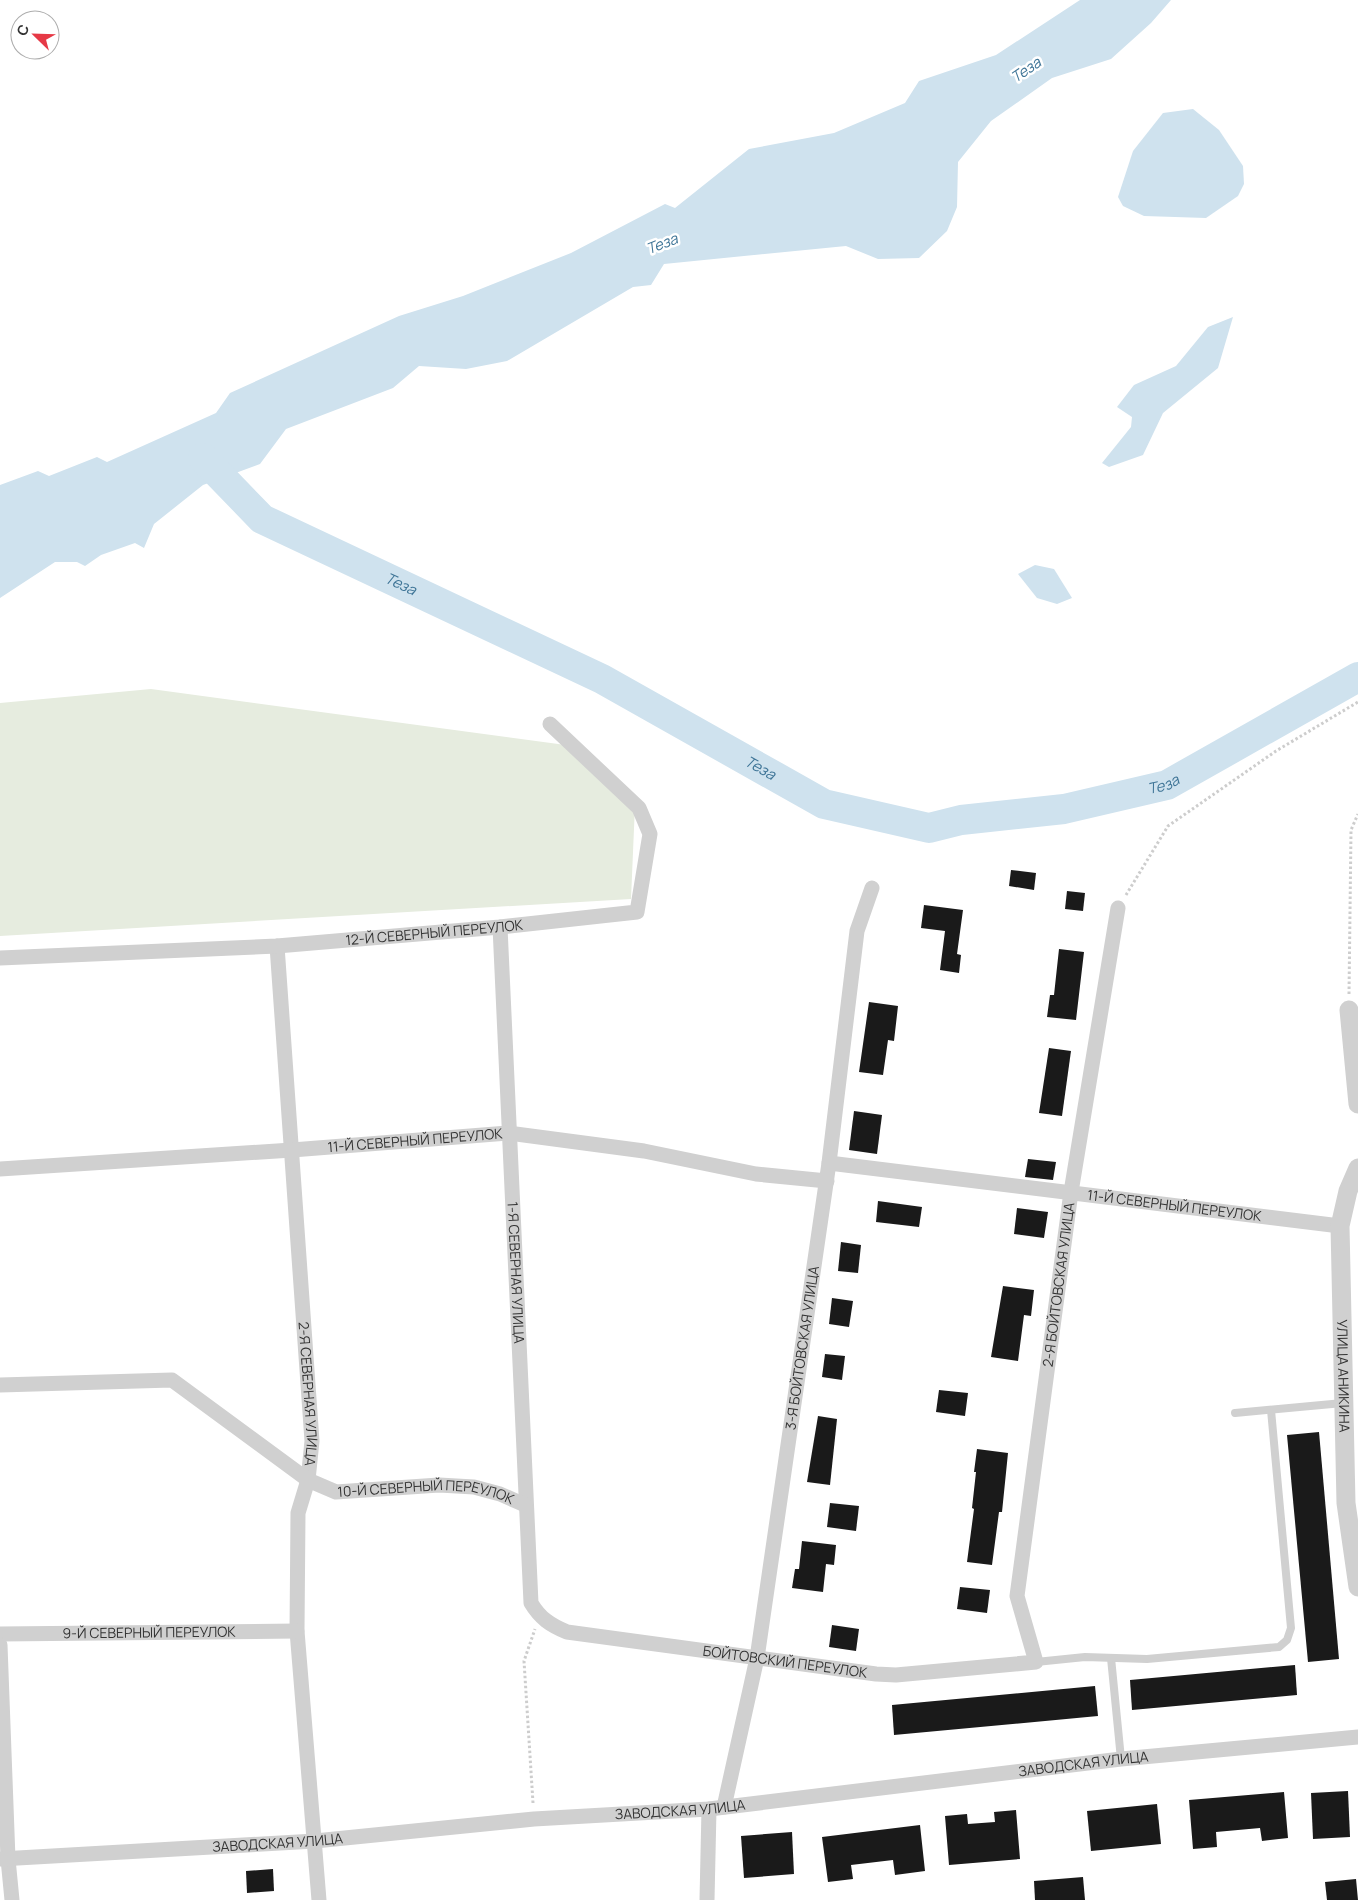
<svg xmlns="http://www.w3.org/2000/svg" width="1358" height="1900" viewBox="0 0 1358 1900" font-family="Manrope,sans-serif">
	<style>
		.green { fill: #e6ecdf }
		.water { fill: #cfe2ee }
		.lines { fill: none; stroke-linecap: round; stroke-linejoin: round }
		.river { stroke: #cfe2ee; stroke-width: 30 }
		.building { fill: #1a1a1a }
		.path { stroke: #cdcdcd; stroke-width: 3; stroke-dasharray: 2.5 2.5; stroke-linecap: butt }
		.service { stroke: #d0d0d0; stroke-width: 8 }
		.minor { stroke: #d0d0d0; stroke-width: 15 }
		.tertiary { stroke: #d0d0d0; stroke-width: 19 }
		.labels { text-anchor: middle; stroke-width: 5; stroke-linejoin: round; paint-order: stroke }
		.street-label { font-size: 14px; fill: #333; stroke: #fff }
		.water-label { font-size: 15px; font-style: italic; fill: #3f7597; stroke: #fff }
	</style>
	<rect width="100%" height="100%" fill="#fff"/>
	<!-- green -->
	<path class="green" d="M151,689l422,57 62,59 -4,94 -631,37v-233z"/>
	<!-- water -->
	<g class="water">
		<path d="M1080,0h91l-20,23 -40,36 -59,19 -61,43 -33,41 -1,45 -10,24 -28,27 -41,1 -32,-13 -182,18 -13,21 -18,2 -126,74 -41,8 -47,-3 -26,22 -107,41 -26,35 -57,21 -49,39 -10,24 -9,-5 -34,12 -16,11 -8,-4h-22l-55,36v-113l38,-14 11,5 48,-19 10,5 109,-49 14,-20 169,-77 64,-20 108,-43 94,-49 10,4 74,-59 85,-16 71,-30 14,-22 77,-26z"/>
		<path d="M1193,109l26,21 24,36 1,18 -6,12 -32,22 -62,-2 -21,-10 -5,-9 15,-46 30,-38z"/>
		<path d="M1233,317l-15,51 -55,45 -20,42 -34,12 -7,-4 29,-36 1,-10 -15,-10 17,-22 42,-19 32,-39z"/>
		<path d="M1035,565l19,4 18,29 -15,6 -20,-6 -19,-24z"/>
	</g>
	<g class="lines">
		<!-- river -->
		<path class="river" id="s1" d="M203,458l59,61 340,160 222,125 105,24 32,-8 103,-11 103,-24 191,-108"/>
	</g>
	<!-- building -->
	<g class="building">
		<path d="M1011,870l25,3 -2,17 -25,-4z"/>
		<path d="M1067,891l18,2 -2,18 -18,-2z"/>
		<path d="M924,905l39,5 -6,44 4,1 -2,18 -19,-3 5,-39 -24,-3z"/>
		<path d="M1059,949l25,3 -8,68 -29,-3 3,-22h4z"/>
		<path d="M869,1002l29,4 -4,35 -6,-1 -5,35 -24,-3z"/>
		<path d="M1049,1048l22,3 -9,65 -23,-3z"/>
		<path d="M854,1111l28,4 -5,39 -28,-4z"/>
		<path d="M1028,1159l28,3 -3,18 -28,-3z"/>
		<path d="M878,1201l44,6 -3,20 -43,-5z"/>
		<path d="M1017,1208l31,4 -4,26 -30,-4z"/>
		<path d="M841,1242l20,3 -3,28 -20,-2z"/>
		<path d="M1003,1286l31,4 -3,26 -7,-1 -6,46 -27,-4z"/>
		<path d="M832,1298l21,3 -4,26 -20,-3z"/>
		<path d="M825,1354l20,2 -3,24 -20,-3z"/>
		<path d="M939,1390l29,3 -3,23 -29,-4z"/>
		<path d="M818,1416l19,3 -7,66 -23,-3z"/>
		<path d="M1319,1432l20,227 -31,3 -21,-227z"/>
		<path d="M977,1449l31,4 -6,59h-3l-7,53 -25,-3 7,-53 -2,-1 4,-36h-2z"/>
		<path d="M830,1503l29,3 -3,25 -29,-4z"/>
		<path d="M802,1541l34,4 -2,20 -8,-1 -3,28 -31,-4 3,-19h4z"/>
		<path d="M960,1587l30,3 -3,23 -30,-4z"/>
		<path d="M832,1625l27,4 -3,22 -27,-4z"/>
		<path d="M1295,1665l2,30 -165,15 -2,-30z"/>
		<path d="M1095,1686l3,30 -204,19 -2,-30z"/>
		<path d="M1348,1791l2,46 -37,2 -2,-46z"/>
		<path d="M1284,1792l4,46 -26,3 -2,-13 -44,4 1,15 -24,2 -4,-49z"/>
		<path d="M1157,1804l4,40 -70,7 -4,-40z"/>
		<path d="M1016,1810l4,49 -71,6 -4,-49 22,-2 1,10 27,-2 -1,-10z"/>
		<path d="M920,1825l5,46 -30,4 -2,-15 -42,5 2,14 -25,3 -6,-45z"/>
		<path d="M792,1832l2,42 -50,4 -3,-42z"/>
		<path d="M273,1869l1,22 -27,2 -1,-22z"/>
		<path d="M1083,1877l2,23h-50l-1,-19z"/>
		<path d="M1356,1879l2,21h-31l-2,-18z"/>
	</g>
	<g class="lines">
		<!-- path -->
		<g class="path">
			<path d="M1126,895l42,-69 108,-75 82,-49"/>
			<path d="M1349,994l2,-164 7,-16"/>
			<path d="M533,1803l-9,-142 11,-32"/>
		</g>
		<!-- service -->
		<g class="service">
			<path d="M1235,1413l108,-10"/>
			<path d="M1111,1658l10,101"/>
			<path d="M1036,1662l49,-5 62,2 132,-12 8,-7 4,-12 -20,-218"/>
		</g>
		<!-- minor -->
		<g class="minor">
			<path id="s2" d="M500,927l31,676c9,15 19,22 36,29l309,42 20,1 140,-13 -19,-66 54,-404 47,-284"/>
			<path id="s3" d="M277,946l35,495 -4,39 -10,33 -1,118 22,269"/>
			<path id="s4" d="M0,958l277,-12 223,-19 137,-15 13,-78 -11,-26 -89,-84"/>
			<path id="s5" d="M829,1163l511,63"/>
			<path id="s6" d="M0,1169l292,-19 216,-17 136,18 112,23 71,7"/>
			<path id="s7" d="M0,1385l172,-5 136,100 28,12 103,-7 35,2 26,7 25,11"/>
			<path id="s8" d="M0,1634l297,-3"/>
			<path d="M0,1645l8,214 4,41"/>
			<path id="s9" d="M724,1807l33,-149 72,-495 28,-232 15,-43"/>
			<path id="s10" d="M0,1859l315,-18 219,-22 175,-10 412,-50 237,-22"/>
			<path d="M707,1900l2,-91"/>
		</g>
		<!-- tertiary -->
		<g class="tertiary">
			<path d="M1349,1010l9,94"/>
			<path id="s11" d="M1358,1168l-10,23 -8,35 6,277 12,84"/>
		</g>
	</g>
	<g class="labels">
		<!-- street labels -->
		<g class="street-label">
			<text dy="5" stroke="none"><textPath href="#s4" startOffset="435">12-Й СЕВЕРНЫЙ ПЕРЕУЛОК</textPath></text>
			<text dy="5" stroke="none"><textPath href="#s6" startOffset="416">11-Й СЕВЕРНЫЙ ПЕРЕУЛОК</textPath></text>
			<text dy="5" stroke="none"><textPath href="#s5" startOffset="348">11-Й СЕВЕРНЫЙ ПЕРЕУЛОК</textPath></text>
			<text dy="5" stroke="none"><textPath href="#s2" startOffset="346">1-Я СЕВЕРНАЯ УЛИЦА</textPath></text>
			<text dy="5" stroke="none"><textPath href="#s2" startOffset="1579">2-Я БОЙТОВСКАЯ УЛИЦА</textPath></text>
			<text dy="5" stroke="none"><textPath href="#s9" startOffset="466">3-Я БОЙТОВСКАЯ УЛИЦА</textPath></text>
			<text dy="5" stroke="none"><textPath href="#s11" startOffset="211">УЛИЦА АНИКИНА</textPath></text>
			<text dy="5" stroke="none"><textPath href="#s3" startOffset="449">2-Я СЕВЕРНАЯ УЛИЦА</textPath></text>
			<text dy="5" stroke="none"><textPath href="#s7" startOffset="462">10-Й СЕВЕРНЫЙ ПЕРЕУЛОК</textPath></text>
			<text dy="5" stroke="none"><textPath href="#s8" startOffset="149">9-Й СЕВЕРНЫЙ ПЕРЕУЛОК</textPath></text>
			<text dy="5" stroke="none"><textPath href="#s2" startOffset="944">БОЙТОВСКИЙ ПЕРЕУЛОК</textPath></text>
			<text dy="5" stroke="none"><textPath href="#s10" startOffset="1088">ЗАВОДСКАЯ УЛИЦА</textPath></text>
			<text dy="5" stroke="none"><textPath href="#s10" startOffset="682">ЗАВОДСКАЯ УЛИЦА</textPath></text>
			<text dy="5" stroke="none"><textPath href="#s10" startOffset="278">ЗАВОДСКАЯ УЛИЦА</textPath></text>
		</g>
		<!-- water labels -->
		<g class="water-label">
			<text transform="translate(1026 70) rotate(-34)" y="5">Теза</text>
			<text transform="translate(662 244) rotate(-21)" y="5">Теза</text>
			<text dy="5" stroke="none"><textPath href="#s1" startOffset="238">Теза</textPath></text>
			<text dy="5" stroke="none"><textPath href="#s1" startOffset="642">Теза</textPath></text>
			<text dy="5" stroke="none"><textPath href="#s1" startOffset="1062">Теза</textPath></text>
		</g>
	</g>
	<!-- north arrow -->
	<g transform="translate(35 35) rotate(293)"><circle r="24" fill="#ffffff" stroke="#adadad"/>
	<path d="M0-4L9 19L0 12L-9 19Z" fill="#e63946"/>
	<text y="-8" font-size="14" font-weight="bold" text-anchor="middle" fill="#333333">С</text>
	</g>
</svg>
